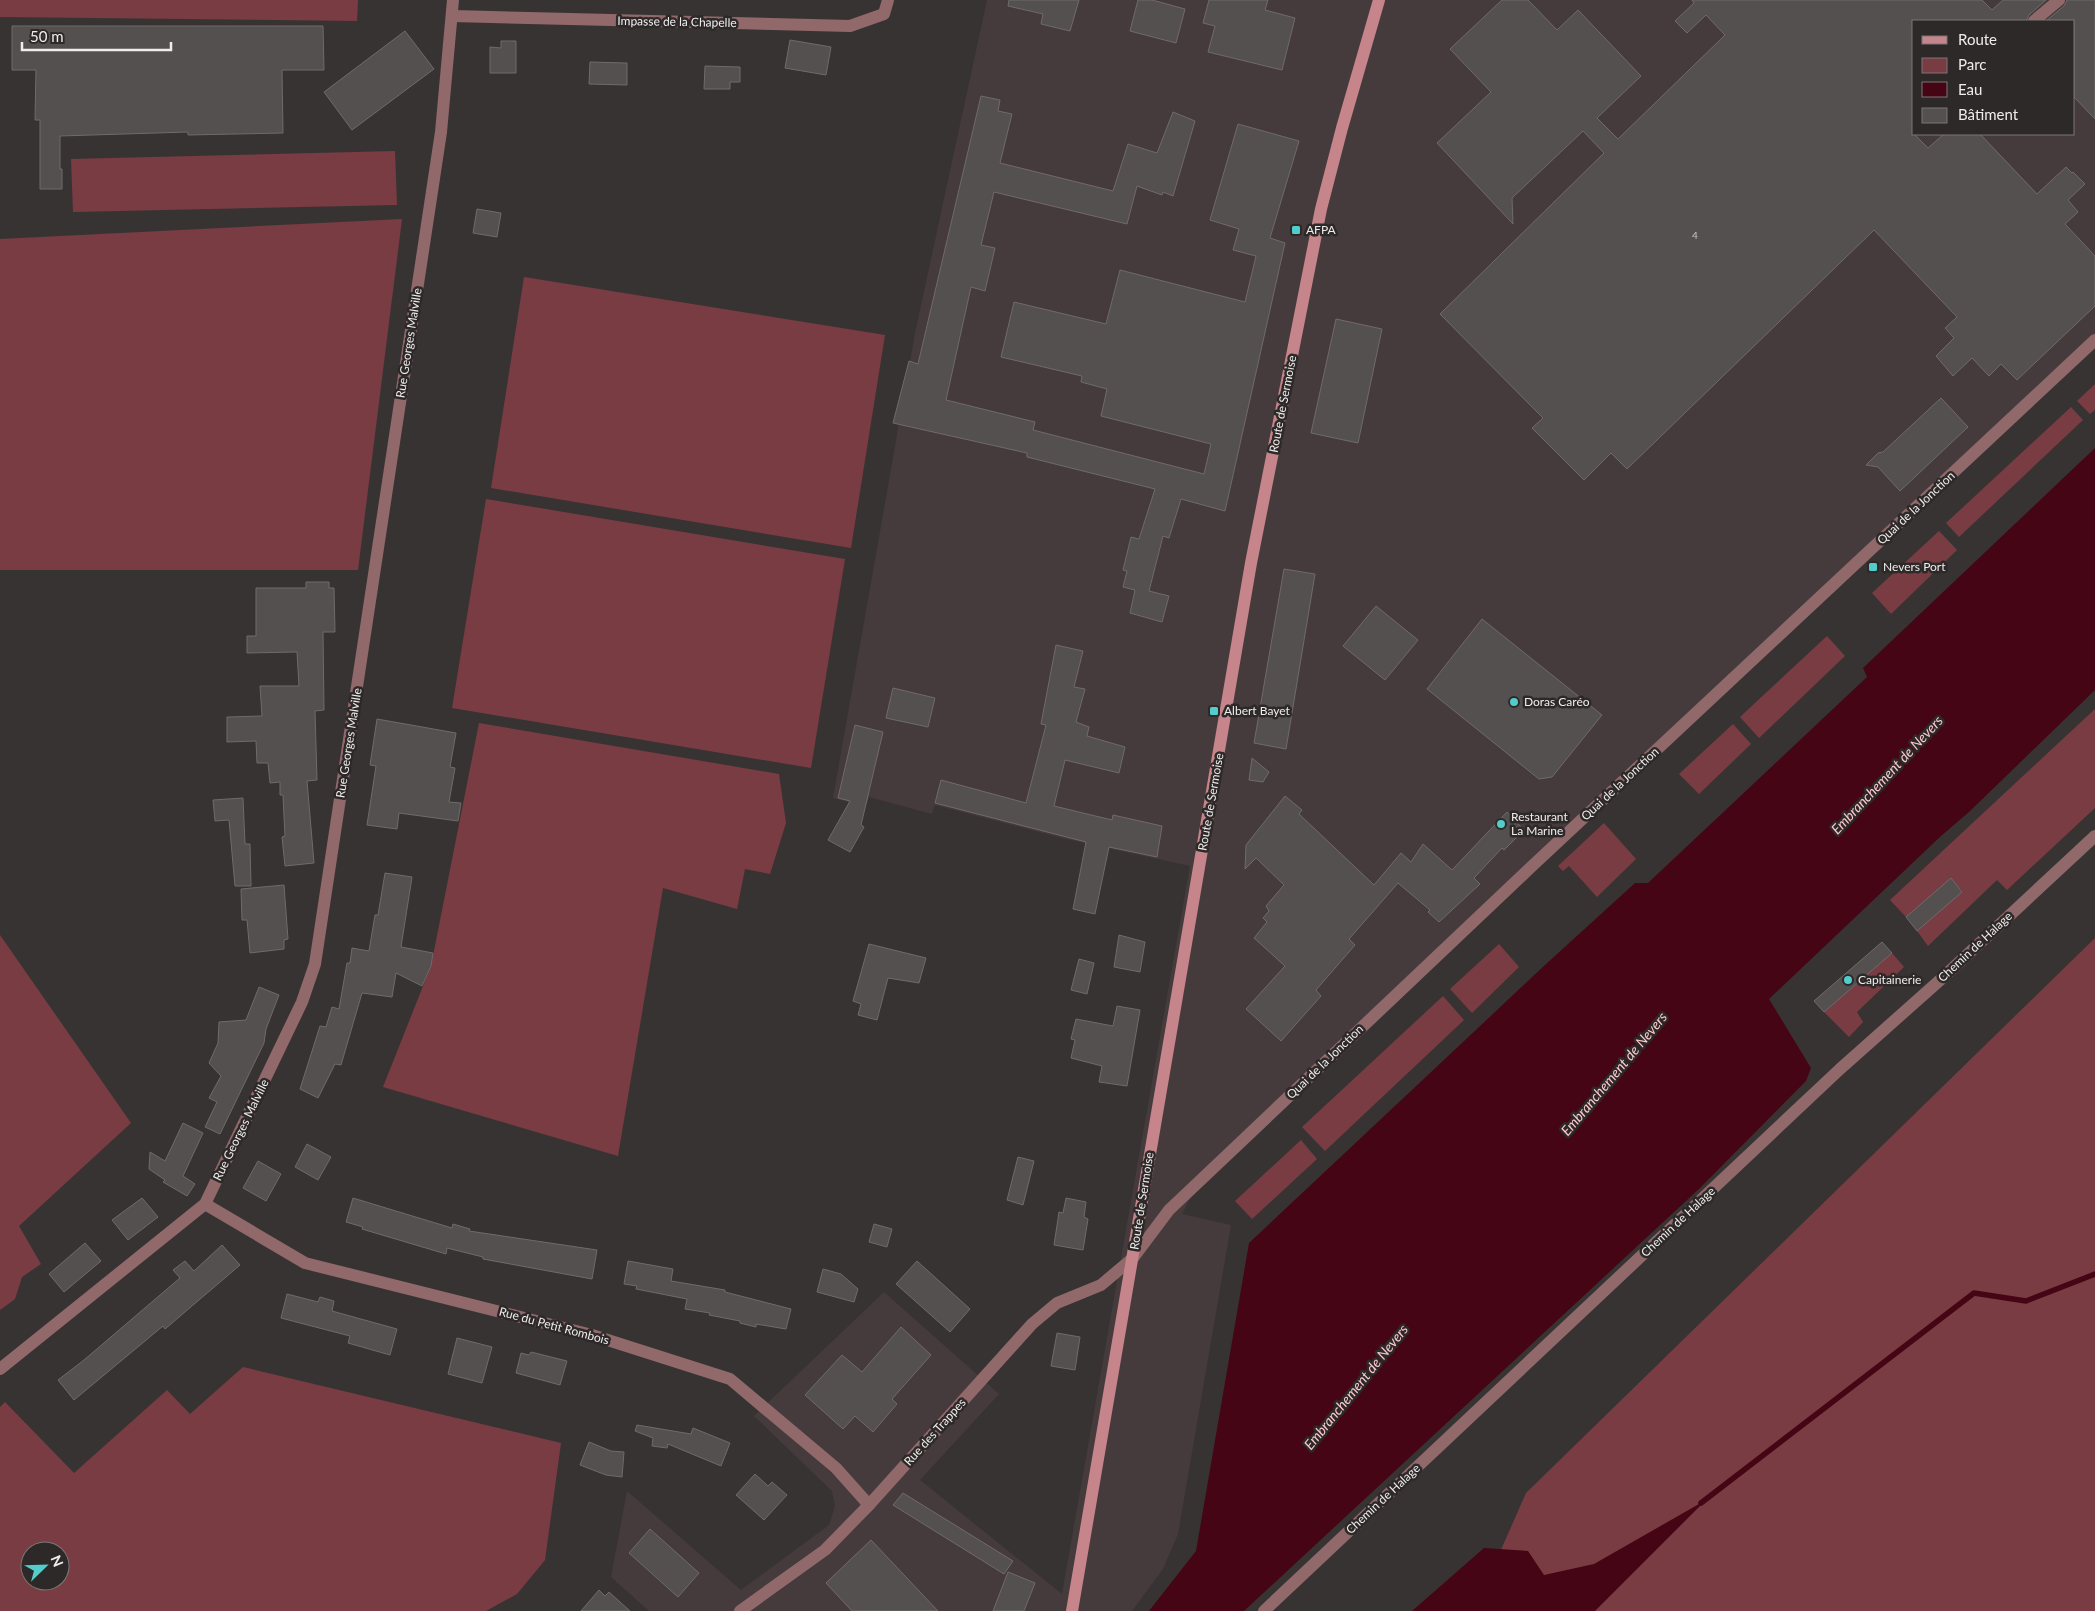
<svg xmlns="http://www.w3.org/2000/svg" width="2095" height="1611" viewBox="0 0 2095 1611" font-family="Lato,sans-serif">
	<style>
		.built { fill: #463b3c; fill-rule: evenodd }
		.green { fill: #793c43; fill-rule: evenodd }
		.water { fill: #450514 }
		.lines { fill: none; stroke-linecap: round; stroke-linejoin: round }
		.stream { stroke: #450514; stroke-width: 5.5 }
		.building { fill: #555050; stroke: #706b6b }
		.minor { stroke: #92696b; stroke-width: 12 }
		.secondary { stroke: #c5858a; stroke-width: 12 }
		.poi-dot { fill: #52cdcc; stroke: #2e2929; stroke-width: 2 }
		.labels { text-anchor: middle; stroke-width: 5; stroke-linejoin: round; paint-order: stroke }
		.number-label { font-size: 10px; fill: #c8c5c5 }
		.street-label { font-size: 12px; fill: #efecec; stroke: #2e2929 }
		.poi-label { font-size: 12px; fill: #efecec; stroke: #2e2929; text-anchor: start }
		.water-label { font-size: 14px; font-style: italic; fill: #fecacd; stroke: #2e2929 }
	</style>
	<rect width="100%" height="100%" fill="#383333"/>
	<!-- built -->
	<path class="built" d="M987,0h1108v340l-896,841 -17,33 49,11 -53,309 -15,35 -31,42h-483l-38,-34 16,-86 114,99 88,-65 6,-19 -3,-15 -78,-75 130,-124 115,102 -79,86 142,114 128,-728 -128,-28 -127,-33 -3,9 -63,-17 -3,9 -33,-8 82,-465zM1914,21h160v113h-160z"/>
	<!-- green -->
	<g class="green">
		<path d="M0,0h358l-1,21 -357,-4z"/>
		<path d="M395,151l2,54 -324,7 -2,-53z"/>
		<path d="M402,219l-44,351h-358v-331z"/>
		<path d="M524,277l361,58 -34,213 -360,-60z"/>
		<path d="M2095,384v26l-5,4 -13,-13z"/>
		<path d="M2071,407l12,13 -124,117 -13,-14z"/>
		<path d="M486,499l359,60 -34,209 -359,-60z"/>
		<path d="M1939,531l18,19 -66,64 -19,-21z"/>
		<path d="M1827,636l18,20 -86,82 -19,-21z"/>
		<path d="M2095,709v99l-88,82 -10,-10 -69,66 -11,-15 45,-40 -11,-12 -45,38 -16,-17z"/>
		<path d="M479,723l300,51 7,49 -16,51 -25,-5 -8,40 -74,-21 -45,268 -235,-69 48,-121z"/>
		<path d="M1733,724l18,20 -52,50 -20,-20z"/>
		<path d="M1604,823l32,36 -39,38 -28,-31 -6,5 -5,-5z"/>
		<path d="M0,935l131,188 -112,103 22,38 -19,13 -7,22 -15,11z"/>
		<path d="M2095,938v673h-621l52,-118z"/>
		<path d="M1499,944l20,23 -47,46 -22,-24z"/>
		<path d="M1892,953l12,14 -47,45 6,10 -14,15 -25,-25z"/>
		<path d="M1443,996l21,24 -139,131 -23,-24z"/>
		<path d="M1301,1140l16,19 -65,60 -17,-18z"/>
		<path d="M243,1367l318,76 -16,117 -28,34 -31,17h-486v-204l5,-5 69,71 93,-83 23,24zM30,1551h30v30h-30z"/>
	</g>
	<!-- water -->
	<g class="water">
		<path d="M2095,448v242l-126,122 -28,24 -172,163 42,69 -5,13 -106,107 -456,423h-95l47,-60 53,-308 296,-278 90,-82h13l219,-206 -4,-9z"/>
		<path d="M1706,1500l-111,111h-183l72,-63 44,3 16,24 50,-11z"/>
	</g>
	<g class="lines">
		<!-- stream -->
		<path class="stream" d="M1701,1503l273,-210 52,8 69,-27"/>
	</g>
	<!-- building -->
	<g class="building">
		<path d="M1009,0h70l-9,31 -29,-7 2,-10 -35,-8z"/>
		<path d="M1138,0h14l33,9 -9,34 -46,-12z"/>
		<path d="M1209,0h59l-3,10 30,8 -13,52 -74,-18 7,-26 -12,-3z"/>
		<path d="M1502,0h26l29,30 21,-20 63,66 -44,42 21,21 107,-104 -19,-20 -19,18 -12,-12 19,-18 -2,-3h290l10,10 11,-10h43l-17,15 -3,6h-112v113l14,14 16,-14h36l57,60 29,-27 6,6 1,-1 12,12 -17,16 10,12 -13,12 30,32v50l-78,74 -16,-16 -12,12 -17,-18 -19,18 -17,-20 18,-18 -9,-10 12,-11 -83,-87 -247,239 -16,-16 -27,27 -52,-52 11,-10 -103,-104 164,-161 -21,-22 -71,67 1,26 -76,-81 54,-51 -41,-43z"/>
		<path d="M2067,0h28v119l-21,-22v-76h-28l18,-15z"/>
		<path d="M12,26h311l1,44h-42l1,63 -95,2v-3l-128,4v33h2v20h-22v-69h-5l1,-50h-24z"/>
		<path d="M405,31l29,38 -82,61 -28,-38z"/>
		<path d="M790,40l41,7 -5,28 -41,-7z"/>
		<path d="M501,41h15v32h-26v-26l11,1z"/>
		<path d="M590,62l37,1v22l-38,-1z"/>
		<path d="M705,66l35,1v15h-10v7h-26z"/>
		<path d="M981,96l19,4 -2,11 14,3 -12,49 113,28 15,-47 29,9 16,-41 22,9 -22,75 -10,-4 -1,3 -25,-9 -10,38 -133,-32 -13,53 14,3 -10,43 -14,-4 -25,113 89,22 -2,8 171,44 7,-30 -110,-28 6,-27 -26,-7 1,-6 -81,-19 13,-55 92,22 14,-54 125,32 11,-46 -23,-6 6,-21 -29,-9 28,-96 61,17 -29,97 15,5 -60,268 -44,-12 -12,39 -6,-2 -14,55 20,5 -7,26 -32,-9 5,-23 -12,-3 4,-16 -4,-1 8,-33 8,2 16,-50 -128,-32v-4l-134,-30 16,-62 9,3z"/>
		<path d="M477,209l24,4 -4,24 -24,-4z"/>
		<path d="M1336,319l46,10 -24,114 -47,-10z"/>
		<path d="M1941,398l27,29 -68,64 -22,-24 -12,-2 12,-12 5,-1z"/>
		<path d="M1284,569l31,5 -29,175 -32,-6z"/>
		<path d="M306,582h23v6h5l1,44h-12l1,78 -9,1 2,69 -10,1 7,82 -29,3 -3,-29 3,-1 -1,-19 -1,-22h-3v-13l-10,1 -2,-20h-11l-1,-22 -29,1v-25l35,-1 -2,-30h39l-2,-34 -50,1v-17h9v-48h50z"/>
		<path d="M1376,606l42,34 -33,40 -42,-34z"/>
		<path d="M1482,619l120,96 -50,62 -13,2 -112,-90z"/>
		<path d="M1056,645l27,6 -9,36 11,2 -9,33 13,5 -2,9 38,11 -6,26 -54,-13 -11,46 58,14 1,-5 49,11 -5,31 -48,-10 -14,67 -22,-5 13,-67 -151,-39 6,-23 85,23 20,-78 -5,-1z"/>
		<path d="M893,688l42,10 -7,29 -42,-9z"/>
		<path d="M377,719l79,14 -6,34 5,1 -6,34 12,1 -3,18 -59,-8 -2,16 -30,-4 9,-59 -6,-1z"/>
		<path d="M855,725l28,7 -22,93 3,2 -14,25 -22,-12 22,-39 -12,-3z"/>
		<path d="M1252,758l17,14 -6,10 -14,-2z"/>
		<path d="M1285,796l17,14 -3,4 75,71 27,-32 10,9 12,-18 29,26 55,-58 17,18 -20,20 -2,-2 -28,30 6,6 -41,38 -11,-10 2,-2 -32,-27 -49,56 6,6 -39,45 5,6 -40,45 -35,-32 39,-43 -31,-28 13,-16 -4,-4 6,-7 -3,-5 18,-21 -28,-27 -11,11 1,-24z"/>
		<path d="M243,798l2,46h5l1,42h-16l-6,-66 -14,1 -2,-21z"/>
		<path d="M385,873l27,4 -11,70 32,6 -2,13 -9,20 -26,-13 -4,24 -30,-4 -21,72 -6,-1 -17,34 -18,-9 20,-63 6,1 6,-20 7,2 8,-46h3l2,-15 17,3 6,-36h3z"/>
		<path d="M1951,878l11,14 -45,39 -11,-14z"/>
		<path d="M284,885l4,54 -4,1v9l-34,4 -3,-33h-5l-1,-31z"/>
		<path d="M1119,935l26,7 -5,30 -26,-5z"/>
		<path d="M1882,942l10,11 -68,59 -10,-11z"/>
		<path d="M869,944l57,14 -7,25 -31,-5 -11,42 -19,-5 3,-11 -8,-3z"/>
		<path d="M1079,959l15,4 -7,31 -16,-4z"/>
		<path d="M259,987l20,8 -13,34 -2,14 -44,91 -15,-7 12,-25 -8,-4 12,-22 -12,-13 9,-20 1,-21 27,-2z"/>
		<path d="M1117,1006l23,4 -13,76 -28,-4 3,-16 -31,-8 4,-18 -4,-1 5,-20 37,7z"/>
		<path d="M183,1123l20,10 -20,43 12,8 -8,12 -24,-14 2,-2 -16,-11 1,-17 15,9z"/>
		<path d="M307,1144l24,13 -13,23 -23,-13z"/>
		<path d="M1018,1157l16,4 -11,44 -16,-5z"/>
		<path d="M258,1161l23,13 -15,27 -23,-13z"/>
		<path d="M142,1198l16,19 -30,23 -16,-20z"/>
		<path d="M353,1198l99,30 1,-4 17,5 -1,2 128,19 -5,29 -109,-20v-2l-36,-9 -1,6 -84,-25 1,-2 -17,-5z"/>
		<path d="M1066,1198l20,4 -2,15 4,2 -5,31 -29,-5 5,-33 4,1z"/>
		<path d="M874,1224l18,5 -5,18 -18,-5z"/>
		<path d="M85,1243l16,18 -37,31 -15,-18z"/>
		<path d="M222,1245l18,20 -75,64 -2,-3 -89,74 -16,-20 26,-20 96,-82 -7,-8 12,-9 9,10z"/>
		<path d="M628,1261l45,8 -2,12 54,9v2l66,17 -5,20 -30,-5v3l-16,-4v-2l-31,-6 1,-2 -25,-4 2,-10 -51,-10 1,-3 -13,-2z"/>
		<path d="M917,1261l53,48 -20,23 -54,-48z"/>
		<path d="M823,1269l18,5 17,15 -4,13 -37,-10z"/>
		<path d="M287,1294l31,8 2,-5 14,4 -2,10 65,18 -7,26 -42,-12 2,-7 -69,-18z"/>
		<path d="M901,1327l30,28 -39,44 5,5 -24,28 -18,-16 -12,13 -38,-34 37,-40 20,17z"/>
		<path d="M1057,1333l23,4 -5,33 -24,-4z"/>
		<path d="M457,1338l35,9 -10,36 -34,-9z"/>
		<path d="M531,1352l36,9 -7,24 -44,-12 5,-20 8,2z"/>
		<path d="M637,1425l54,9 2,-6 37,15 -9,23 -53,-22 -1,4 -15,-2 1,-8 -18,-7z"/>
		<path d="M589,1442l22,9 13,1 -2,25 -16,-2 -26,-10z"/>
		<path d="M755,1474l13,12 4,-4 15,13 -23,25 -28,-25z"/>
		<path d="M903,1493l110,68 -9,13 -111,-69z"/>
		<path d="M650,1529l49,44 -21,24 -49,-44z"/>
		<path d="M871,1540l67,71h-86l-26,-28z"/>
		<path d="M1008,1572l27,11 -11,28h-31z"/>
		<path d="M599,1590l6,6 4,-4 21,19h-49z"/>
	</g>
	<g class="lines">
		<!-- minor -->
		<g class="minor">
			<path d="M453,16l397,10 34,-12 4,-14"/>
			<path d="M2034,21l25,-21"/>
			<path d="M205,1204l100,59 287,72 138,44 106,89 33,37"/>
			<path d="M0,1369l205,-165 97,-202 13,-38 126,-832 12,-132"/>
			<path d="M740,1611l85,-61 44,-45 163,-181 25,-21 44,-18 32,-27 36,-48 361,-342 565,-528"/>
			<path d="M1264,1611l576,-542 99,-88 156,-145"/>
		</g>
		<!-- secondary -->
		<path class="secondary" d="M1072,1611l179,-1048 70,-354 21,-81 37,-128"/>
	</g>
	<!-- markers -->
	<g class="poi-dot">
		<rect x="1291" y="225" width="10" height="10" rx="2.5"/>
		<rect x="1868" y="562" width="10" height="10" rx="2.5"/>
		<circle cx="1514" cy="702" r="5"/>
		<rect x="1209" y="706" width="10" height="10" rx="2.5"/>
		<circle cx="1501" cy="824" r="5"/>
		<circle cx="1848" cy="980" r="5"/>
	</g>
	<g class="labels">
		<!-- number labels -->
		<g class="number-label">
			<text x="1695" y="239">4</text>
		</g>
		<!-- street labels -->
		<g class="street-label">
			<text transform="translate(677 22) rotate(1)" y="4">Impasse de la Chapelle</text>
			<text transform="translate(409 343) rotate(-81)" y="4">Rue Georges Malville</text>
			<text transform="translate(1283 404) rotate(-79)" y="4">Route de Sermoise</text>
			<text transform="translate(1916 508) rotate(-43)" y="4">Quai de la Jonction</text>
			<text transform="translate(349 743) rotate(-81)" y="4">Rue Georges Malville</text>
			<text transform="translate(1620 784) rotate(-43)" y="4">Quai de la Jonction</text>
			<text transform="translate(1211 802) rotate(-80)" y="4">Route de Sermoise</text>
			<text transform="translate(1975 947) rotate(-43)" y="4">Chemin de Halage</text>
			<text transform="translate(1325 1062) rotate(-44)" y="4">Quai de la Jonction</text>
			<text transform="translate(241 1130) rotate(-64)" y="4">Rue Georges Malville</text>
			<text transform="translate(1142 1201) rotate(-81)" y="4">Route de Sermoise</text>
			<text transform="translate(1678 1222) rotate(-43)" y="4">Chemin de Halage</text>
			<text transform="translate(554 1326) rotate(15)" y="4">Rue du Petit Rombois</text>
			<text transform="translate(935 1432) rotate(-48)" y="4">Rue des Trappes</text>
			<text transform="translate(1383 1499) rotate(-43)" y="4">Chemin de Halage</text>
		</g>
		<!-- poi labels -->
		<g class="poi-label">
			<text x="1306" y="234">AFPA</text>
			<text x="1883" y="571">Nevers Port</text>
			<text x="1524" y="706">Doras Caréo</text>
			<text x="1224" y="715">Albert Bayet</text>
			<text x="1511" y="821">Restaurant<tspan x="1511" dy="14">La Marine</tspan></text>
			<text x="1858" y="984">Capitainerie</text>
		</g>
		<!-- water labels -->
		<g class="water-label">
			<text transform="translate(1887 775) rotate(-47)" y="5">Embranchement de Nevers</text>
			<text transform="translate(1614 1074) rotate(-50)" y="5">Embranchement de Nevers</text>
			<text transform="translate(1356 1387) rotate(-51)" y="5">Embranchement de Nevers</text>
		</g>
	</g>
	<!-- legend -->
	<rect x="1912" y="20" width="162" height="115" fill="#2e2929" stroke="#7b7777"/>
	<rect x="1922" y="36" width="25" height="8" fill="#c5858a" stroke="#7b7777"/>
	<text x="1958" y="45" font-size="15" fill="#efecec">Route</text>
	<rect x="1922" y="58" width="25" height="15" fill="#793c43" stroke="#7b7777"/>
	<text x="1958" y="70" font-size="15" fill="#efecec">Parc</text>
	<rect x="1922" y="82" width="25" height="15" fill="#450514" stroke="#7b7777"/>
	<text x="1958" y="95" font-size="15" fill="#efecec">Eau</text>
	<rect x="1922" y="108" width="25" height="15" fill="#555050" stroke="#7b7777"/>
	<text x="1958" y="120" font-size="15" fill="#efecec">Bâtiment</text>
	<!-- north arrow -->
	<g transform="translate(45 1566) rotate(67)"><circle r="24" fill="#2e2929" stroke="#7b7777"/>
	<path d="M0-4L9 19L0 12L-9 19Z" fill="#52cdcc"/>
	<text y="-8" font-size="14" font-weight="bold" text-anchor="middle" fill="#efecec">N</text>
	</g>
	<!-- scale -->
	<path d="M22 42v8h149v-8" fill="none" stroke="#efecec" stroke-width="2.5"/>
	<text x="30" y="42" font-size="15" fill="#efecec" stroke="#2e2929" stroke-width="4" paint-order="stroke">50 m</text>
</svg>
